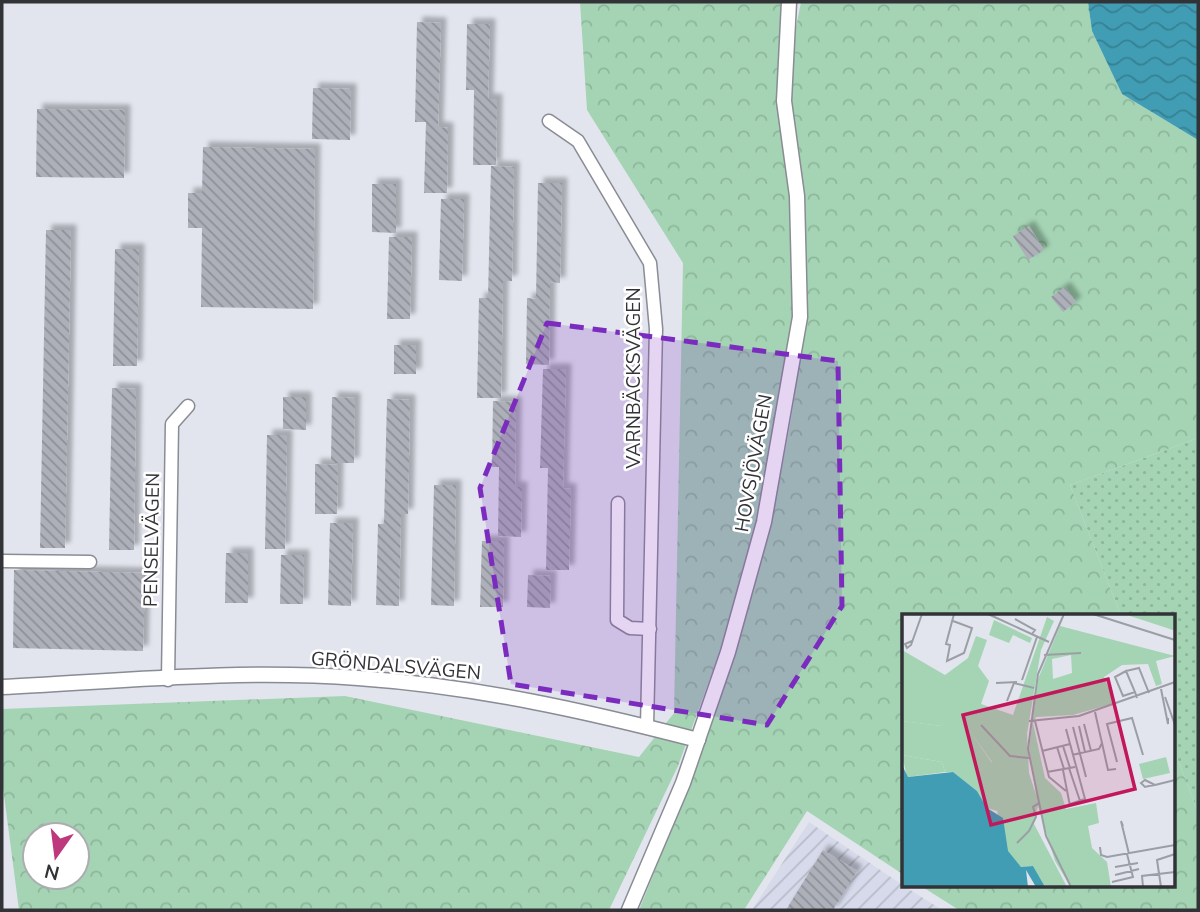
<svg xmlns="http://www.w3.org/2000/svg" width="1200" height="912" viewBox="0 0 1200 912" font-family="Mulish,sans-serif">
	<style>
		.industrial { fill: url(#industrial-furrows) }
		.green { fill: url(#green-dots) }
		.forest { fill: url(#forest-crowns); fill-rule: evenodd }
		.water { fill: url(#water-waves) }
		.building { fill: url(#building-back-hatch); filter: url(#shadow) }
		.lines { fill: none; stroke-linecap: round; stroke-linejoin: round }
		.minor-casing { stroke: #898c95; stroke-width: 15 }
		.tertiary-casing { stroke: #898c95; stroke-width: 17 }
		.minor { stroke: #fff; stroke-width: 12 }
		.tertiary { stroke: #fff; stroke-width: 14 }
		.marked { fill: #7b2cbf; fill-opacity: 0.2; stroke: #7b2cbf; stroke-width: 5; stroke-dasharray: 14 9; stroke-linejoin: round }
		.labels { text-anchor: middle; stroke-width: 5; stroke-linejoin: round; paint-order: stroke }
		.street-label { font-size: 19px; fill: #323337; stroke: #fff }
		.inset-road { fill: none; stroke: #9c9ea5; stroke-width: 2 }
		.view { fill: #c2185b; fill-opacity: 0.15; stroke: #c2185b; stroke-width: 3.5 }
		.inset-edge { fill: none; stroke: #323337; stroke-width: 3.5 }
	</style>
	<defs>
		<pattern id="industrial-furrows" width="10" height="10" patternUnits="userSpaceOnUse" patternTransform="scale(1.75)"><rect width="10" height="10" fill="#d6daea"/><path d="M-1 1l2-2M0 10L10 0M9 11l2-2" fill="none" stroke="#b8bcc9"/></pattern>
		<pattern id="green-dots" width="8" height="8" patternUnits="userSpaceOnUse" patternTransform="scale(1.75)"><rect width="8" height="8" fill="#a4d4b4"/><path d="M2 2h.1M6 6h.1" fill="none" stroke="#8eb69b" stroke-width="1.8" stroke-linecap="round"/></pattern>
		<pattern id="forest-crowns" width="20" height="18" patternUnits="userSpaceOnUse" patternTransform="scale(1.75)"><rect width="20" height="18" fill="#a4d4b4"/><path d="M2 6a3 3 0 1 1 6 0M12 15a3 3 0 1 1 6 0" fill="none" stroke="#8eb69b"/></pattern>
		<pattern id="water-waves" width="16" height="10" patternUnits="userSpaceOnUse" patternTransform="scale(1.75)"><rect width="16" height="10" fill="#409db4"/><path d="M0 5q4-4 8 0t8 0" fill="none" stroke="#368193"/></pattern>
		<pattern id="building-back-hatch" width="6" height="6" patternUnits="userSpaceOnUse" patternTransform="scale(1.75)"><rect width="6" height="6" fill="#adb0b9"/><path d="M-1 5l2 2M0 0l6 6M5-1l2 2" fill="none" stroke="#8d9097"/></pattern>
		<filter id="shadow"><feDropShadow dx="5.5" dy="-5.5" stdDeviation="2" flood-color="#0004"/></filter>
	</defs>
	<rect width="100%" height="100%" fill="#e2e5ee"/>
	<!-- industrial -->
	<path class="industrial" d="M809,822l95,64 38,24h-190z"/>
	<!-- green -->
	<path class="green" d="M1198,438v374l-24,-62v-134h-53l-51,-131z"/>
	<!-- forest -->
	<g class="forest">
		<path d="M580,2h206l9,323 -39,196 -36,130 -42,115 -69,144h-590l-17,-130v-71l343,-13 294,61 35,-44 9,-450 -96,-153zM35,835h42v42h-42z"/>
		<path d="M801,2h287l4,29 30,63 76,46v298l-128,47 51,131h-217v259l-97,-64 -63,99h-105c77,-188 142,-374 164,-578 4,-36 4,-85 1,-121 -3,-39 -16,-77 -17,-115 0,-32 8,-63 14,-94z"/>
		<path d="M1174,750l24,62v98h-239l-38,-24h253z"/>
	</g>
	<!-- water -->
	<path class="water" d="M1088,2h110v138l-76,-46 -30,-63z"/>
	<!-- building -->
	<g class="building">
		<path d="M417,22l24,1 -3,104 10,1 -1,65h-23l2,-71h-11z"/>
		<path d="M467,24h23l-2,75h9l-1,66h-23l1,-75h-8z"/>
		<path d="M313,88l38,1 -1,51 -38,-1z"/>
		<path d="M37,109l88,1 -1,68 -88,-1z"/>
		<path d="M203,147l112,2 -2,160 -112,-2 1,-79h-14v-35h14z"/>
		<path d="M491,166l23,1 -2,114h-9l-2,117h-24l2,-100h9z"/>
		<path d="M538,183h24l-2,100 -10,-1 -1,83 -23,-1 1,-66 9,1z"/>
		<path d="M372,184h24v49l-24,-1z"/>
		<path d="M441,199h23l-2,82 -23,-1z"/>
		<path d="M1029,226l15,24 -16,10 -15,-24z"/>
		<path d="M46,230h25l-6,318h-25z"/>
		<path d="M389,237h23l-2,82h-23z"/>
		<path d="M115,249h24l-2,117h-24z"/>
		<path d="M1065,287l11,15 -13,10 -12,-15z"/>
		<rect x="394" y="345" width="22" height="29"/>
		<path d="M543,369h23l-3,119 8,1 -2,81h-23l2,-102h-8z"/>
		<path d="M112,388l24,1 -2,161h-25z"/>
		<path d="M283,397h23v33l-23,-1z"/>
		<path d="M332,397l23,1 -1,65h-23z"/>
		<path d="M387,399l23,1 -2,114h-7l-2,92 -23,-1 2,-81h6z"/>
		<path d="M493,401l23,1 -1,85h7l-1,50 -23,-1 1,-69h-7z"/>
		<path d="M267,435h20l-2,114h-20z"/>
		<path d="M315,464l23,1 -1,49h-22z"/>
		<path d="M434,485h22l-2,121 -23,-1z"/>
		<path d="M330,523h23l-2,83 -23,-1z"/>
		<path d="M482,541h22l-1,66h-23z"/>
		<path d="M226,553h22v50h-23z"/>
		<path d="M281,555h23l-1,49h-23z"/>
		<path d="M14,570l131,3 -2,78 -130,-3z"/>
		<path d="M528,575l23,1 -1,32 -23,-1z"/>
		<path d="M823,850l34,21 -24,39h-47z"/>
	</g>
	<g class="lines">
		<defs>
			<g id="minor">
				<path d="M549,121l29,20 72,122 6,66 -9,398"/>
				<path d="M618,503l-1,117 13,8 20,1"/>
				<path d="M2,561l88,1"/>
				<path d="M168,680l4,-256 16,-18"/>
			</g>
			<g id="tertiary">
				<path d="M2,687c118,-6 238,-18 356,-9 116,8 228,33 340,62"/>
				<path d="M629,910l54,-127 45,-131 36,-130 36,-205 -3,-121 -13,-95 5,-99"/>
			</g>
		</defs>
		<!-- minor casing -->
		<use href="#minor" class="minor-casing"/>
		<!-- tertiary casing -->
		<use href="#tertiary" class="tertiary-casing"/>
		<!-- minor -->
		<use href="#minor" class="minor"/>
		<!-- tertiary -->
		<use href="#tertiary" class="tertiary"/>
	</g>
	<!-- marked area -->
	<path class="marked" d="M547,323l291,38 4,245 -75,119 -256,-41 -31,-196z"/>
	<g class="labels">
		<!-- street labels -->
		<g class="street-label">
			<text transform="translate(633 378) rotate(-90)" y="7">VARNBÄCKSVÄGEN</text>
			<text transform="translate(753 463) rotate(-80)" y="7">HOVSJÖVÄGEN</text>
			<text transform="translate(151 540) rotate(-89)" y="7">PENSELVÄGEN</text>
			<text transform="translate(396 665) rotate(5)" y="7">GRÖNDALSVÄGEN</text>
		</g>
	</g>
	<!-- overview -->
	<g transform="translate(902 614)">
		<rect width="273" height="273" fill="#e2e5ee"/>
		<path d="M53,96l37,53 -15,9 -24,-10v10h-8l-3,-10 -40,-7v-34l39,5z" fill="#a4d4b4"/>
		<path d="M222,0h51v17l-8,-3zM145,3l7,4 -13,29 -14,84 2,39 7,22 -7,-46 9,-70 22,-53 115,30 -19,5 6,23 -6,2 -8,-22 -26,1 -18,12 11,26 -42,12 -37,2 -3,6 12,55 16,15 5,16 30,-6 3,20 -11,3 4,22 15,14 4,25h-40l-16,-26 -17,-55 -4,18 33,63 -25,-2 -9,-19 -12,1 -14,-16 -10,-40 -10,-3 -10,-17 -24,-19 -1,-10h6l3,-8 16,18 15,-10 -37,-51 -14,15 -39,-5v-71l43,25 23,-17 8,-22 11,4 -9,26 11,15 -8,23 32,11zM169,41l1,18 -19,6 -1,-20zM92,6l38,18 -2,5 -17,-8 -4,8 -20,-8zM0,141l40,7 3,10 -38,5z" fill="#a4d4b4" fill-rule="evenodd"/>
		<path d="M264,143l4,16 -27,6 -4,-15z" fill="#a4d4b4"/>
		<path d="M0,151l6,12 45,-5 24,19 10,17 16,10 5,33 13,16 12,-1 12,21h-9l-10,-17 2,17h-126z" fill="#409db4"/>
		<path class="inset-road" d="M86,0l61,28M162,0l-26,60 -10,75 18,87 25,51M191,0l82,26M113,5l20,11 -3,4M51,7l19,7 -8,25 -17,8 3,-16 -4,-1 8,-30M10,27l-7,3 2,4 4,-3 11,-31M142,41l37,-2M224,57l13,-3 10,25M120,66l15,-43M94,69l21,-1M259,75l7,35v-6M233,78l-12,4 -8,-19 11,-6 9,21 2,6M263,83l10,28M105,87l7,-18 20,5M127,107l50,-5 96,-34M133,107l14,56 17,14M182,110l7,27M79,111l29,31 19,2M177,112l6,26M171,113l13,50M164,115l19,70 -15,5M200,129l6,27 8,-1M161,132l7,22M155,133l7,22M140,137l28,-7M170,141l27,-6 3,-6 -7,-31M215,148l-10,-38 25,-6 11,37M167,154l11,33M161,156l7,36M145,158l28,-5M253,171l-10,-5 -4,3 4,4 4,-1 6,-1 20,-5M221,212l-2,-5 8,33M115,229l12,-12 7,-14 -3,-10 6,-4M198,233l1,8 6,2 68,-12M213,253l23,-4M213,261l24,-6M210,268l21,-5 -6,-23M241,273l-1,-11 33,-4M259,273l-4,-27 18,-6"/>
		<path class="view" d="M206,65l27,110 -144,36 -28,-110z"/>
		<rect width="273" height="273" class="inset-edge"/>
	</g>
	<!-- border -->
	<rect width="1200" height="912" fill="none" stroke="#323337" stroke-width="7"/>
	<!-- north arrow -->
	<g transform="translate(56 856) rotate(194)"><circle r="33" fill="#ffffff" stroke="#adadaf" stroke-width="2"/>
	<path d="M0-5L12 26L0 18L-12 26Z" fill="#bd387c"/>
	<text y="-10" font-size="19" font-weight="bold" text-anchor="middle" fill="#323337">N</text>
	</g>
</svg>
